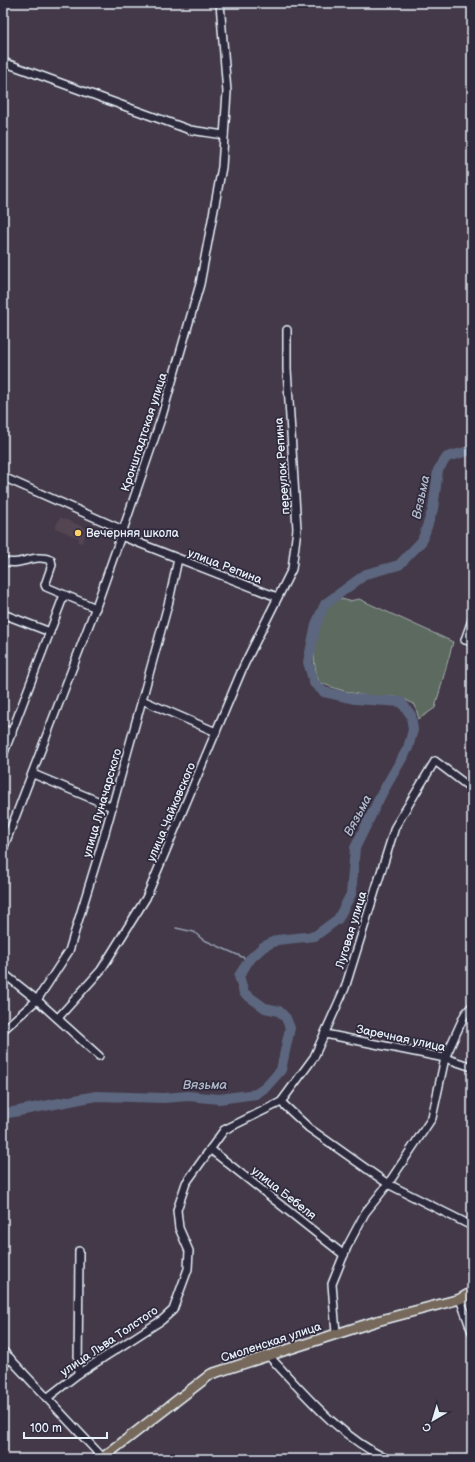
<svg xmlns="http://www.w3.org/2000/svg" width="475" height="1462" viewBox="0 0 475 1462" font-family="'Balsamiq Sans',sans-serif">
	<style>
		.built { fill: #534451 }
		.green { fill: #5d6b61; stroke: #a2aeac }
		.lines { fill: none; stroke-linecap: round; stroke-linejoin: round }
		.stream { stroke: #939eaf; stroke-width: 1.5 }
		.river { stroke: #5b667e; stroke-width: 10 }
		.minor-casing { stroke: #e8f1f8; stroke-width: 10 }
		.major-casing { stroke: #e8f1f8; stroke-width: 12 }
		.minor { stroke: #2f2a3d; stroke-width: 7 }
		.major { stroke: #76695c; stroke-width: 9 }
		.poi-dot { fill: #ffd166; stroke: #2f2a3d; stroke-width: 1.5 }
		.labels { text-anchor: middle; stroke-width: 3.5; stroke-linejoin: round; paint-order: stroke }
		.street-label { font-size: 12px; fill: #e8f1f8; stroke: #2f2a3d }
		.poi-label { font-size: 12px; fill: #e8f1f8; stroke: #2f2a3d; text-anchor: start }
		.water-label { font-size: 13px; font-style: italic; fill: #b0b9c7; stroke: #2f2a3d }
	</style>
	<rect width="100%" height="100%" fill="#443949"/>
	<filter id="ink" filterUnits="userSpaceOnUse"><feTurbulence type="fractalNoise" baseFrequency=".025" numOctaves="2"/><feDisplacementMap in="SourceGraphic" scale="8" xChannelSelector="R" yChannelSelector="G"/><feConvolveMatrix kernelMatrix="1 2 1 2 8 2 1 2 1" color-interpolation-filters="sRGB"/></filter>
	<g filter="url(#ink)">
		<!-- built -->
		<path class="built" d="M60,517l28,12 -6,14 -4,-1 1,-4 -24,-10z"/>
		<!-- green -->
		<path class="green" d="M338,598l11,3 10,-2 94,43 -18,66 -16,11 -4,-14c-18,-11 -20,-7 -39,-8 -19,-2 -39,-7 -57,-15 -10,-27 -6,-66 19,-84z"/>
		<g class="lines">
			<!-- stream -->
			<path class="stream" d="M176,928l18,4 8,7 47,21"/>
			<!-- river -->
			<path class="river" d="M3,1114l93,-18 68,2 24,-2 31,3 37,-5 10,-7 15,-17 9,-42 -4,-10 -7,-7 -14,-3 -21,-15 -5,-17 10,-16 14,-13 14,-7 38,-4 23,-17 13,-25 4,-46 27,-55 26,-45 5,-18 -2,-15 -10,-13 -46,-3 -31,-7 -10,-9 -6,-21 8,-38 9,-20 41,-30 33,-9 23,-24 11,-32 5,-39 9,-13 25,-7"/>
			<defs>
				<g id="minor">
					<path d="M3,62l187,68 34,5"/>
					<path d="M3,477l120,53"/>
					<path d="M121,536l156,61"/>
					<path d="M3,561c17,6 30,-8 48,-1l1,5 -7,20 1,2 50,21"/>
					<path d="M3,614l47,18"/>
					<path d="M472,620l-7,20 7,2"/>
					<path d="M142,700l74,32"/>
					<path d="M3,729l9,4"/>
					<path d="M3,755l61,-160"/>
					<path d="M33,774l79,33"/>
					<path d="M3,849l94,-245 26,-74 39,-114 38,-132 22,-117 5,-75 -7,-89"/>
					<path d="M3,973l34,27 62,56"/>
					<path d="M58,1018l43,-48 45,-72 98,-233 48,-96 5,-40 -10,-160v-39"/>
					<path d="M3,1030l34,-30 32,-49 34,-111 39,-140 27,-99 9,-42"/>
					<path d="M325,1034l120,24 27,9"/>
					<path d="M281,1102l33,-45 31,-69 50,-161 40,-66 37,28"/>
					<path d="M210,1149l134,106"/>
					<path d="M460,1299l12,33"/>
					<path d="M336,1333l-4,-49 15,-37 18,-34 23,-29 44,-66 13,-60 20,-44 7,-8"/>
					<path d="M3,1351l101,108"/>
					<path d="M268,1355c36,38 70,81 119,104"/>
					<path d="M3,1365l7,-7"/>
					<path d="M78,1374l1,-123"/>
					<path d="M47,1398l31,-24 84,-54 11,-10 15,-41 1,-18 -10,-23 -2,-18 9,-27 38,-53 57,-28 28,26 79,56 84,42"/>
				</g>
				<path id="major" d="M101,1459l110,-85 166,-53 83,-22 12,-7"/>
			</defs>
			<!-- minor casing -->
			<use href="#minor" class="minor-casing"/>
			<!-- major casing -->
			<use href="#major" class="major-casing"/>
			<!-- minor -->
			<use href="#minor" class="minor"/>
			<!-- major -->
			<use href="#major" class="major"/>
		</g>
	</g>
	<!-- markers -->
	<circle class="poi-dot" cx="78" cy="533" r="4"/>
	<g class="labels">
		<!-- street labels -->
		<g class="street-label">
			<text transform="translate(144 432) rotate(-72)" y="4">Кронштадтская улица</text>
			<text transform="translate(282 466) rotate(-94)" y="4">переулок Репина</text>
			<text transform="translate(225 566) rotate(21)" y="4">улица Репина</text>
			<text transform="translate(102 803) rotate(-74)" y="4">улица Луначарского</text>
			<text transform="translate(171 812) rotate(-67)" y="4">улица Чайковского</text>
			<text transform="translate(351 930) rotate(-73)" y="4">Луговая улица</text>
			<text transform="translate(401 1038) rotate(12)" y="4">Заречная улица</text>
			<text transform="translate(284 1193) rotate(38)" y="4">улица Бебеля</text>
			<text transform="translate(109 1341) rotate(-34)" y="4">улица Льва Толстого</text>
			<text transform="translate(271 1342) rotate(-18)" y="4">Смоленская улица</text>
		</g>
		<!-- poi labels -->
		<g class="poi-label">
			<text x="86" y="537">Вечерняя школа</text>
		</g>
		<!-- water labels -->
		<g class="water-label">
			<text transform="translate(420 497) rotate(-78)" y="5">Вязьма</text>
			<text transform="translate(357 815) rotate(-62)" y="5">Вязьма</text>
			<text x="205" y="1089">Вязьма</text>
		</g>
	</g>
	<!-- margin -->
	<rect width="475" height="1462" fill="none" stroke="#2f2a3d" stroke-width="16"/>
	<rect x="8" y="8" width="459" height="1446" fill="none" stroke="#e8f1f8" stroke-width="1.5" filter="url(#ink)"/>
	<!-- north arrow -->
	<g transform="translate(433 1420) rotate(218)" stroke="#2f2a3d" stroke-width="3" paint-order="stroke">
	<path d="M0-3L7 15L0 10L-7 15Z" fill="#e8f1f8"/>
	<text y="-6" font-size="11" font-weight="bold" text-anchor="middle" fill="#e8f1f8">С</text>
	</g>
	<!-- scale -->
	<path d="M24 1432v6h83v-6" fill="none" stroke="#e8f1f8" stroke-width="2"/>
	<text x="30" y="1432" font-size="12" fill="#e8f1f8" stroke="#2f2a3d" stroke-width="3" paint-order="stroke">100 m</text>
</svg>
